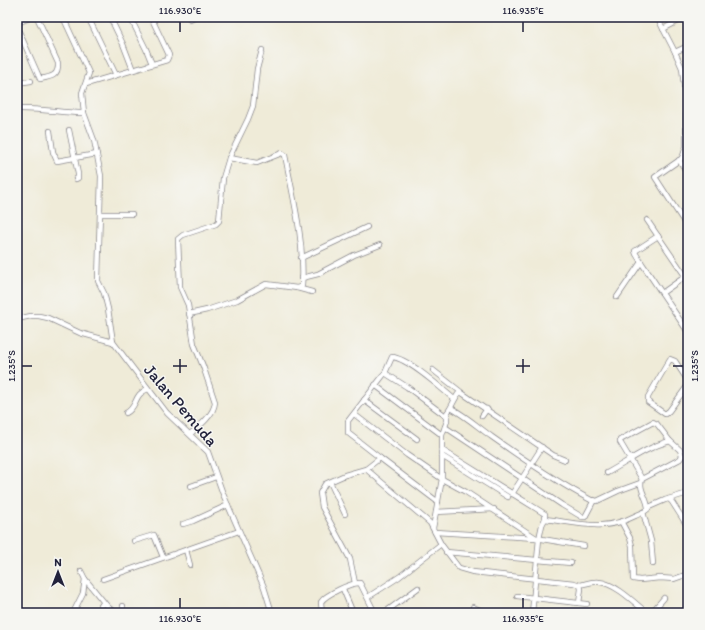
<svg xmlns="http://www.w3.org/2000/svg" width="705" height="630" viewBox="0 0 705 630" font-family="Itim,sans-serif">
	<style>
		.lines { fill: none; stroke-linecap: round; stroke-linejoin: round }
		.minor-casing { stroke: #88868a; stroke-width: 6 }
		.minor { stroke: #fff; stroke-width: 4.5 }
		.ticks { fill: none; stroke: #22223b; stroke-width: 1.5 }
		.labels { text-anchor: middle; stroke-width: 3; stroke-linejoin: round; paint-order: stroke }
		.street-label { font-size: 17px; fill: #22223b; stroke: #f6f6f2 }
		.neatline { fill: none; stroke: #22223b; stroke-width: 1.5 }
		.ticks-label { font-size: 10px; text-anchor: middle; fill: #22223b }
	</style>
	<rect width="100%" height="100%" fill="#f6f6f2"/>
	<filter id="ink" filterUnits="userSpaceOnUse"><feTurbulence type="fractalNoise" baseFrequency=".025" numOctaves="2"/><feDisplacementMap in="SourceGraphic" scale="8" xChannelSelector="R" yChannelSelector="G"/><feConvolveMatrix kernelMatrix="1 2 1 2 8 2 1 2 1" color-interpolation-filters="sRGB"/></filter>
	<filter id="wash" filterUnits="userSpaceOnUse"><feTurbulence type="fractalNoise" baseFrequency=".012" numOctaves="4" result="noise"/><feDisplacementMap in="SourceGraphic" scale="16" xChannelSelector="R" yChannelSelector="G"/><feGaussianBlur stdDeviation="0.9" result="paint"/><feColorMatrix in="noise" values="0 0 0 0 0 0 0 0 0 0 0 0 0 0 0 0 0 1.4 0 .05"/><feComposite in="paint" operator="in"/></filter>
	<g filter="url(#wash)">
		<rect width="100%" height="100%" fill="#efebd8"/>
	</g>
	<g filter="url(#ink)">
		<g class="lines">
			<defs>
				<g id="minor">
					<path d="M63,17l26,56 -7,20 2,20 10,27 7,36 -3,105 6,12 4,16 5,33 54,71 41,39 15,42 41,93 8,26"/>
					<path d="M88,17l28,58"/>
					<path d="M110,17l13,27 10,26"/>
					<path d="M130,17l16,32 6,15"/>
					<path d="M657,17l18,35 7,16 4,35v44l-3,9 -2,3 -26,18 33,51"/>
					<path d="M190,19l4,-2"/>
					<path d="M17,23l15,-6"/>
					<path d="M17,27l23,52c11,-2 19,-3 18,-16l-21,-46"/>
					<path d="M663,29l23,-12"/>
					<path d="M675,52l13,-6"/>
					<path d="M17,83l14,-2"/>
					<path d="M86,84l81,-24 2,-5 -18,-38"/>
					<path d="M17,109c23,-1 45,4 67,4"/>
					<path d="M69,130l9,44v4l-2,1"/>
					<path d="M50,131l3,21 4,9 40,-7"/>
					<path d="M679,160l9,14"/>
					<path d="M100,214h32"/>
					<path d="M647,220l41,60"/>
					<path d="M301,258l66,-31"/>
					<path d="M641,262l-5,-8 -1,-3 23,-15"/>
					<path d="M302,278l16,-4 36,-19 26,-10"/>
					<path d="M297,288l15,4"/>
					<path d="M662,293l24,-17"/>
					<path d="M617,297l24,-35 47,70"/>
					<path d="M189,314l18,-4 30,-10 29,-16 31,4 5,-2c3,-43 -9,-89 -17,-131l-3,-2 -25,10 -28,-5"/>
					<path d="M17,319l14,-3h8l9,2 32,15 33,9"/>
					<path d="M433,370l28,22"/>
					<path d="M385,373l22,14 40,30"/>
					<path d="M688,381l-13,-20 -5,-2 -22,38v5l17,12 4,-3 19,-26"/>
					<path d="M375,385l67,50"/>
					<path d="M454,399c-13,-11 -46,-41 -62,-42l-7,16 -37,48v12l32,25 -14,11 64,54 11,21 18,24 14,4 101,11 6,2"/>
					<path d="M364,400l53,39"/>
					<path d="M451,408c15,8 27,19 41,29 31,22 65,45 99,63l6,1 21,-10 22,-8"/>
					<path d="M126,413c12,-6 7,-19 22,-24"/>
					<path d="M354,414l53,41 35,24 24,13 70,46"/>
					<path d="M482,416l5,-7"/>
					<path d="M445,427l117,78 20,12h3l9,-17"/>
					<path d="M190,434c10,-8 24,-19 25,-32l-12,-36 -9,-22 -6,-39 -8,-18 -2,-48 5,-4 33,-11 3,-3 4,-43 6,-20 19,-39 5,-13 4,-37 5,-19"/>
					<path d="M442,450l103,64v5"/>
					<path d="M442,456l66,41"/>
					<path d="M380,458l58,44"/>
					<path d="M607,473c20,-11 40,-26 63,-32l10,9 2,6 -2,3 -38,20"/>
					<path d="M642,479l-22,-37v-2l33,-18 4,2 13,17"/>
					<path d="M330,482l15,32"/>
					<path d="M191,486l25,-9"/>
					<path d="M512,494l30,-47"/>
					<path d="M669,499l3,3 16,25"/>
					<path d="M649,507l16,-7 23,-7"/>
					<path d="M436,512l58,-3"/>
					<path d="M643,512l8,29 2,23"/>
					<path d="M545,519c33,4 59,13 90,-3 4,-2 10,-4 13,-7 0,-11 -10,-19 -6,-30"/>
					<path d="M622,523l8,15 2,8 1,33 7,1 20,-2 14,1 14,-5"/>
					<path d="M183,524l10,-3 35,-16"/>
					<path d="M433,528l9,-49v-44l5,-14v-8c5,-6 7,-14 12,-20h3l91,62 12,5"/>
					<path d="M435,532l101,6 48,8"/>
					<path d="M134,541l20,-6 9,22"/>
					<path d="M186,550l4,15"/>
					<path d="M446,552l125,11"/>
					<path d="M85,579l22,27 8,7"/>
					<path d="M103,579l136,-48"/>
					<path d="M355,583l-5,-24 -28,-52 -2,-14 5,-9 20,-9 21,-6"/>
					<path d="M580,585c5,-1 13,-4 19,-3 16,1 36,21 48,31"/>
					<path d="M343,589l10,24"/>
					<path d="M517,596l70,8"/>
					<path d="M368,597l31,-20 42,-33"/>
					<path d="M579,603l2,-14 -1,-4"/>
					<path d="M473,607l13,6"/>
					<path d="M73,613l10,-20 2,-14 -4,-8"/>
					<path d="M96,613l7,-10"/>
					<path d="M123,613v-7"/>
					<path d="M322,613l-1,-11c4,-7 31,-20 39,-19l15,30"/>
					<path d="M384,613l34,-25"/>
					<path d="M532,613l7,-74 3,-14 3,-6"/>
					<path d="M651,613l13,-15"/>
				</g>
			</defs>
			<!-- minor casing -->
			<use href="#minor" class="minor-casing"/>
			<!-- minor -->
			<use href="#minor" class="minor"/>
		</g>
	</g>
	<!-- ticks -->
	<path class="ticks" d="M180,22v10M523,22v10M180,359v14M523,359v14M22,366h10M173,366h14M516,366h14M673,366h10M180,598v10M523,598v10"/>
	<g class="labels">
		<!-- street labels -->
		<g class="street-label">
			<text transform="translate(181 405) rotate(49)" y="6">Jalan Pemuda</text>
		</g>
	</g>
	<!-- margin -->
	<rect width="705" height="630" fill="none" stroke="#f6f6f2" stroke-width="44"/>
	<!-- north arrow -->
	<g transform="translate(58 572)" stroke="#f6f6f2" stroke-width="3" paint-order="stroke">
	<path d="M0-3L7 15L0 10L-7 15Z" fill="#22223b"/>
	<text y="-6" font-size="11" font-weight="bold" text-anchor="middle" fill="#22223b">N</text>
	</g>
	<rect x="22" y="22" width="661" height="586" class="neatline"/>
	<g class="ticks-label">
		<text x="180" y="14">116.930°E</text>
		<text x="523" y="14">116.935°E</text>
		<text transform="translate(11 366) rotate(-90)" y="4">1.235°S</text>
		<text transform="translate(694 366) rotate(-90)" y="4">1.235°S</text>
		<text x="180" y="622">116.930°E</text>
		<text x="523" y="622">116.935°E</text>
	</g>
</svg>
